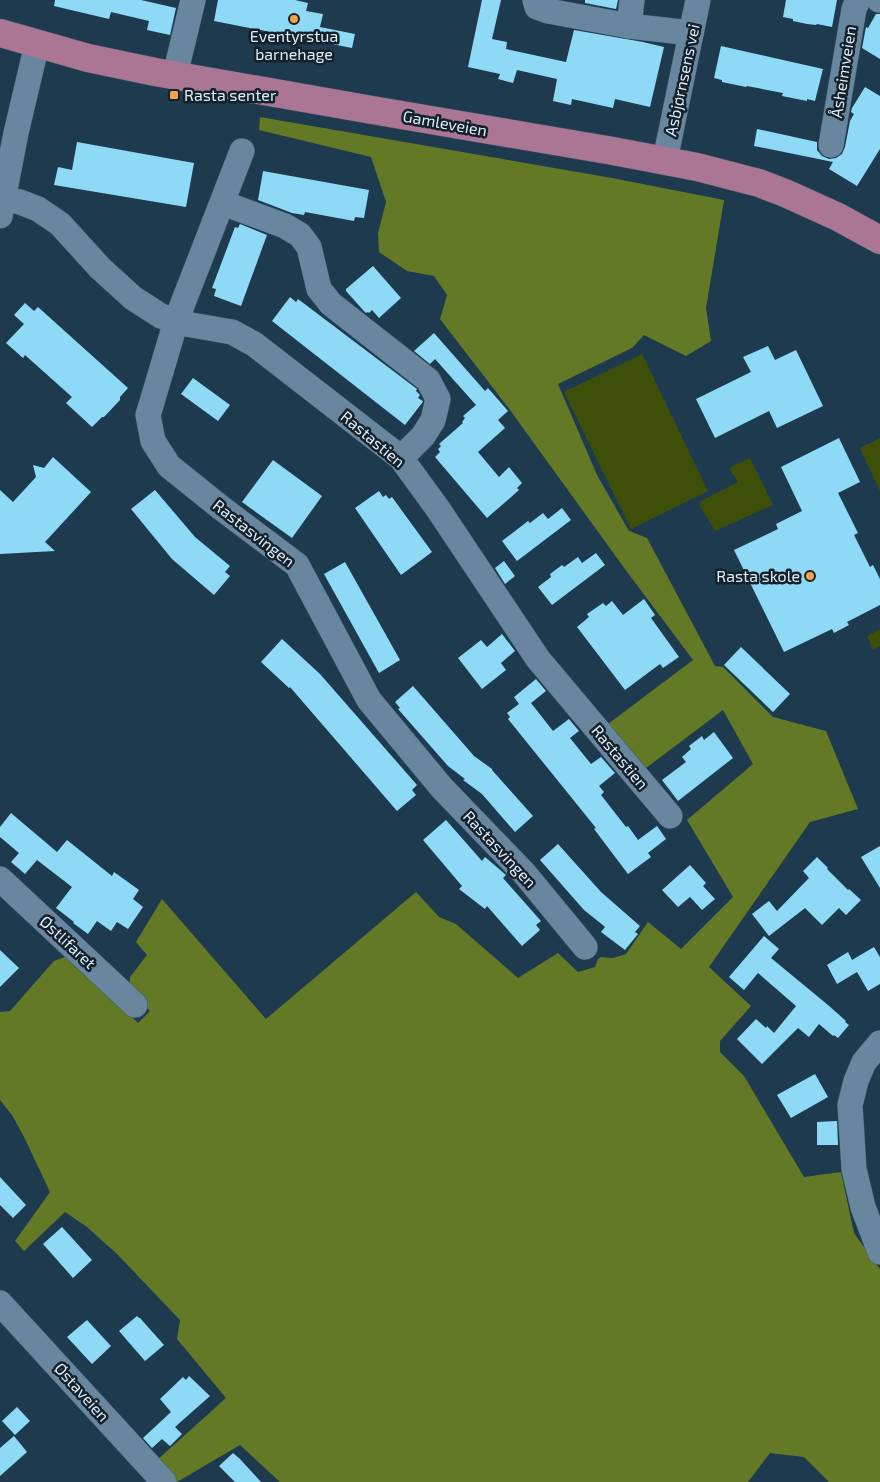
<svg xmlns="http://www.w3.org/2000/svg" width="880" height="1482" viewBox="0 0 880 1482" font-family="'Exo 2',sans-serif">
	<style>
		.green { fill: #3e4f0a }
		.forest { fill: #637925 }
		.building { fill: #8edaf6 }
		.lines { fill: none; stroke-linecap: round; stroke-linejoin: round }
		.minor-casing { stroke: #3c5668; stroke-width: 26 }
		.major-casing { stroke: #3c5668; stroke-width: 29 }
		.minor { stroke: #68869e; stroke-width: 25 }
		.major { stroke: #ab7693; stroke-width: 28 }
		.poi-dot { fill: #f7a149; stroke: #14202a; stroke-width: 2 }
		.labels { text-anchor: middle; stroke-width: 5; stroke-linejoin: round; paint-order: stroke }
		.poi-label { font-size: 16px; fill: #ddedfb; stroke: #14202a }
		.street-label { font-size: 16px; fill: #ddedfb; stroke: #14202a }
	</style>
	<rect width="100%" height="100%" fill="#1e3a4f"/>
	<!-- green -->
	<g class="green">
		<path d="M642,354l66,137 -77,38 -67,-137z"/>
		<path d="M880,438v53l-20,-43z"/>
		<path d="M750,458l23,47 -58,26 -15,-25 1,-5 37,-19 -9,-14z"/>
		<path d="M880,629v17l-7,4 -6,-14z"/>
	</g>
	<!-- forest -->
	<path class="forest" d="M260,117l352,61 112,22 -18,108 5,33 -25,15 -42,-21 -12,13 -74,36 39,91 32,56 18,7 68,128 8,1 50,50 53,14 32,78 -48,13 -101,145 42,39 -31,35v11l24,24 60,101 37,-5 13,61 26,36v213h-51l-25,-25 -34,-4 -22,29h-468l-40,-37 -63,37h-3l-18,-21 70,-63 -49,-59 3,-19 -63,-66 -30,-27 -22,-15 -41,39 -9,-10 35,-49 -26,-55 -12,-22 -12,-15v-88l10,-1 44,-50 16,-6 68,68 12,-12 -21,-22 1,-12 17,-22 -11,-13 26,-43 104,120 150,-127 23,25 17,7 62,54 40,-25 20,19 17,-5 3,-8 3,-2 12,1 13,-4 22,-32 33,27 52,-52 -46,-77 66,-56 -30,-54 -81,61 -38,-44 89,-67 -71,-95 -112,-155 -70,-91 7,-24 -13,-19 -27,-5 -28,-19 -1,-19 8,-31 -15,-45 -112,-27z"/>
	<!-- building -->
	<g class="building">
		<path d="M55,0h86l35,8 -6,27 -23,-5 2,-9 -38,-9 -2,7 -55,-13z"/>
		<path d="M218,0h77l13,3 -2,8 17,3 -3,13 35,7 -3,14 -138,-27z"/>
		<path d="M482,0h19l-9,39 15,3 -1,7 60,13 8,-32 69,12 21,5 -14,60 -35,-8 -2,9 -41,-9 -1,6 -18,-4 4,-22 -40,-9 -4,13 -15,-4 2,-5 -32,-7z"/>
		<path d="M585,0h33l-2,9 -31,-6z"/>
		<path d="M786,0h51l-5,27 -15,-3 -1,1 -9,-1 -14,-3v-2l-10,-2z"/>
		<path d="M876,14h4v45l-18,-11 4,-21 2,1z"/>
		<path d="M721,46l102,23 -8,32 -8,-2v2l-25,-5 1,-3 -36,-7 -1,1 -24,-5v-2l-8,-2z"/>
		<path d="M865,87l15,9v53l-23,37 -28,-17 4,-7 -79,-16 3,-17 60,13v8l5,6 7,3 7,-1 6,-4 3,-7 5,-26 4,-7 -3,-2 1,-4z"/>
		<path d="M77,142l117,21 -8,44 -132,-22 4,-18 14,3z"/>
		<path d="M263,171l106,19 -5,28 -9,-1 -1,4 -49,-9 -1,3 -12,-2 -34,-13z"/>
		<path d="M240,224l27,11 -26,71 -27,-10 2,-7 -4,-1 23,-61 3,1z"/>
		<path d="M373,266l28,32 -22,20 -7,-8 -3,3 -1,-1 -2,1 -3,-3 -17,-19v-2z"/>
		<path d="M290,297l6,5 2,-3 119,90 -1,2 4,4 -2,3 5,3 -1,2 -17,22 -133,-104z"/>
		<path d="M25,303l9,8 4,-4 90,81 -8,9v3l-16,17h-2l-10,10 -26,-24 6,-6 -47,-42 -2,3 -17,-15 18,-19 -10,-9z"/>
		<path d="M434,333l51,58 3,-3 20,23 -10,9 7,8 -27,24 21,25 10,-10 13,16 -5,5 2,2 -32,28 -52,-61 5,-5 -2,-3 3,-3 -2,-2 24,-21 -1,-1 3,-4 -2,-2 13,-11 -41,-46 -5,5 -16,-13z"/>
		<path d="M768,346l7,14 21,-10 27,56 -46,22 -8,-17 -54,27 -19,-39 55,-27 -8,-15z"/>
		<path d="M193,378l37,27 -12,16 -37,-27z"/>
		<path d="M839,438l21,44 -22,11 20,40 -4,2 16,32 3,-2 7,14v26l-33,17 2,3 -15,8 -2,-4 -48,23 -50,-102 44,-21 -2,-5 26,-13 -21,-44z"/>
		<path d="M53,457l38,35 -46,50 10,9 -55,3v-64l13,12 23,-25 -3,-12 11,3z"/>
		<path d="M273,460l49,36 -30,42 -50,-36z"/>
		<path d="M155,490l40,47 35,29 -5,6 5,4 -16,19 -42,-36 -41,-50z"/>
		<path d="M379,491l4,6 3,-2 3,4 3,-2 40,55 -31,23 -46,-67z"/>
		<path d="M562,508l9,12 -54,41 -15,-20 26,-20 2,2 13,-10 5,6z"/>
		<path d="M596,553l9,12 -53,40 -14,-18 13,-10 -1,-3 12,-9 2,2 14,-10 4,6z"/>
		<path d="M504,561l11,15 -10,8 -10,-16z"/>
		<path d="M345,562l55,98 -21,13 -55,-99z"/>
		<path d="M644,599l11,16 -4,3 28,39 -16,11 -3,-4 -35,26 -48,-63 12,-10 -2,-3 16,-11 3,3 6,-5 11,14z"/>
		<path d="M502,634l13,17 -14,12 5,7 -24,19 -24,-31 23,-18 6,7z"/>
		<path d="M282,639l38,35 97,111 -5,5 4,5 -19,16 -107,-124 -1,1 -28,-26z"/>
		<path d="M741,647l49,47 -17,18 -49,-47z"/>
		<path d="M536,679l10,12 -15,12 22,28 16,-12 10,12 -9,7 21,26 10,-7 14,16 -16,13 5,6 -3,3 25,32 2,-1 10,14 19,-14 9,13 -18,14 3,4 -23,17 -34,-45 2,-1 -88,-109 2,-2 -3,-4 12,-9 -5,-7z"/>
		<path d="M413,686l61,70 18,13v1l41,46 -18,16 -33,-38 -19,-14 2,-1 -17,-13 -50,-57 2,-1 -5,-6z"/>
		<path d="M714,732l19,26 -55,43 -16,-21 24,-18 -4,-5 9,-8 -2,-3 13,-10 2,4z"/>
		<path d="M11,813l46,39 10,-12 45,36 2,-4 25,18 -6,9 10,8 -15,22 -11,-7 -6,9 -14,-10 -9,13 -15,-11 1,-1 -18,-14 16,-21 -35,-27 -12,14 -14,-12 8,-9 -19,-16v-10z"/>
		<path d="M446,820l36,41 3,-4 21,18 -3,3 38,43 -5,4 4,5 -18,16 -35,-40 -2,3 -26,-20 3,-3 -39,-46z"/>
		<path d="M558,844l43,48 39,34 -5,6 3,2 -13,16 -24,-18 4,-5 -1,-1 -20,-16 -44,-50z"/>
		<path d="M880,846v42l-19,-31z"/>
		<path d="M817,857l11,11 -1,1 21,21 1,-1 12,11 -15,15 -7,-7 -17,17 -17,-17 -36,28 -17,-22 17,-13 8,10 32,-33 -6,-7z"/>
		<path d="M690,865l16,18 -3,3 12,13 -13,11 -12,-13 -12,10 -16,-17z"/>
		<path d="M764,936l15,13 -8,9 57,47 18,16 -1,1 4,3 -11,13 -4,-3 -1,1 -14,-12 -10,13 -11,-9 -36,36 -25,-25 19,-20 10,9 1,-2 7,7 22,-27 -38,-33 -14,17 -15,-13z"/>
		<path d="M874,947l6,10v27l-12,7 -11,-19 -20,12 -10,-19 21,-13 4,8z"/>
		<path d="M0,950l19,18 -19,19z"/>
		<path d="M815,1074l13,23 -37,21 -14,-23z"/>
		<path d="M837,1121l1,24h-21v-23z"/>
		<path d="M0,1177l26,28 -13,13 -13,-13z"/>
		<path d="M62,1227l30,33 -19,18 -30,-34z"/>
		<path d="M137,1316l2,2h1l24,27 -19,16 -26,-30z"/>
		<path d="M87,1320l24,26 -19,18 -25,-27z"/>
		<path d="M189,1376l21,20 -35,31 7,7 -12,12 -8,-7 -10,9 -9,-10 28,-26 -11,-13 23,-22 3,3z"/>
		<path d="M17,1407l13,14 -15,14 -13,-14z"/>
		<path d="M14,1436l13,16 -27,24v-28z"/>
		<path d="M233,1453l7,6 21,23h-26l-16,-16z"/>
	</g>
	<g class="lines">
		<defs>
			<g id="minor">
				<path d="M535,0l2,7 11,4 81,15 62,7"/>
				<path d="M879,0h1"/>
				<path d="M629,26l3,-26"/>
				<path d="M175,75l18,-75"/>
				<path d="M831,145l23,-136 4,-9"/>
				<path d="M242,151l-66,170 -24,81 -4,13 5,26 16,25 51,41 77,58 72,135 73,88 82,85 61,74"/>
				<path d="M665,160l33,-160"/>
				<path d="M3,199l17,3 18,7 22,15 40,44 33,30 28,18 19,7 52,9 22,12 147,114 37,51 100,150 132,157"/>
				<path d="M223,203l62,23 15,9 9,12 10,42 12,15 97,76 10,19 -5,21 -10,16 -22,22"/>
				<path d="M0,216l16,-83 21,-89"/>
				<path d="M0,879l135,126"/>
				<path d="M880,1043l-16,19 -8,19 -6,24 4,64 9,38 17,45"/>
				<path d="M0,1303l164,179"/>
			</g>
			<path id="major" d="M0,33l88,25 67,14 217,38 241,41 84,16 62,16 26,10 53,24 42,23"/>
		</defs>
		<!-- minor casing -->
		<use href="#minor" class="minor-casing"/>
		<!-- major casing -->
		<use href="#major" class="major-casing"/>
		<!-- minor -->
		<use href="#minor" class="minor"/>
		<!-- major -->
		<use href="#major" class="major"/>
	</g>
	<!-- markers -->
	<g class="poi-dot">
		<circle cx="294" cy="19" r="5"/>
		<rect x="169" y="90" width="10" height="10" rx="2.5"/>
		<circle cx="810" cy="576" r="5"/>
	</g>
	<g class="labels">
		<!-- poi labels -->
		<g class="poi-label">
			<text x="294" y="42">Eventyrstua<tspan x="294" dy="18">barnehage</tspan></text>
			<text x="184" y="101" text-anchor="start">Rasta senter</text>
			<text x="800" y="582" text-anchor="end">Rasta skole</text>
		</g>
		<!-- street labels -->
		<g class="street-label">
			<text transform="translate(843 72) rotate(-81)" y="6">Åsheimveien</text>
			<text transform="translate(682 80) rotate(-78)" y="6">Asbjørnsens vei</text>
			<text transform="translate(445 123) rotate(10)" y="6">Gamleveien</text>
			<text transform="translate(373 439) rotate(40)" y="6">Rastastien</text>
			<text transform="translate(254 533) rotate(38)" y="6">Rastasvingen</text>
			<text transform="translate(620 757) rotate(50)" y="6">Rastastien</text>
			<text transform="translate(500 849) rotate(47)" y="6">Rastasvingen</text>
			<text transform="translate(68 942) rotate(43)" y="6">Østlifaret</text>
			<text transform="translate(82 1392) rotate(48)" y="6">Østaveien</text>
		</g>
	</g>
</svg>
